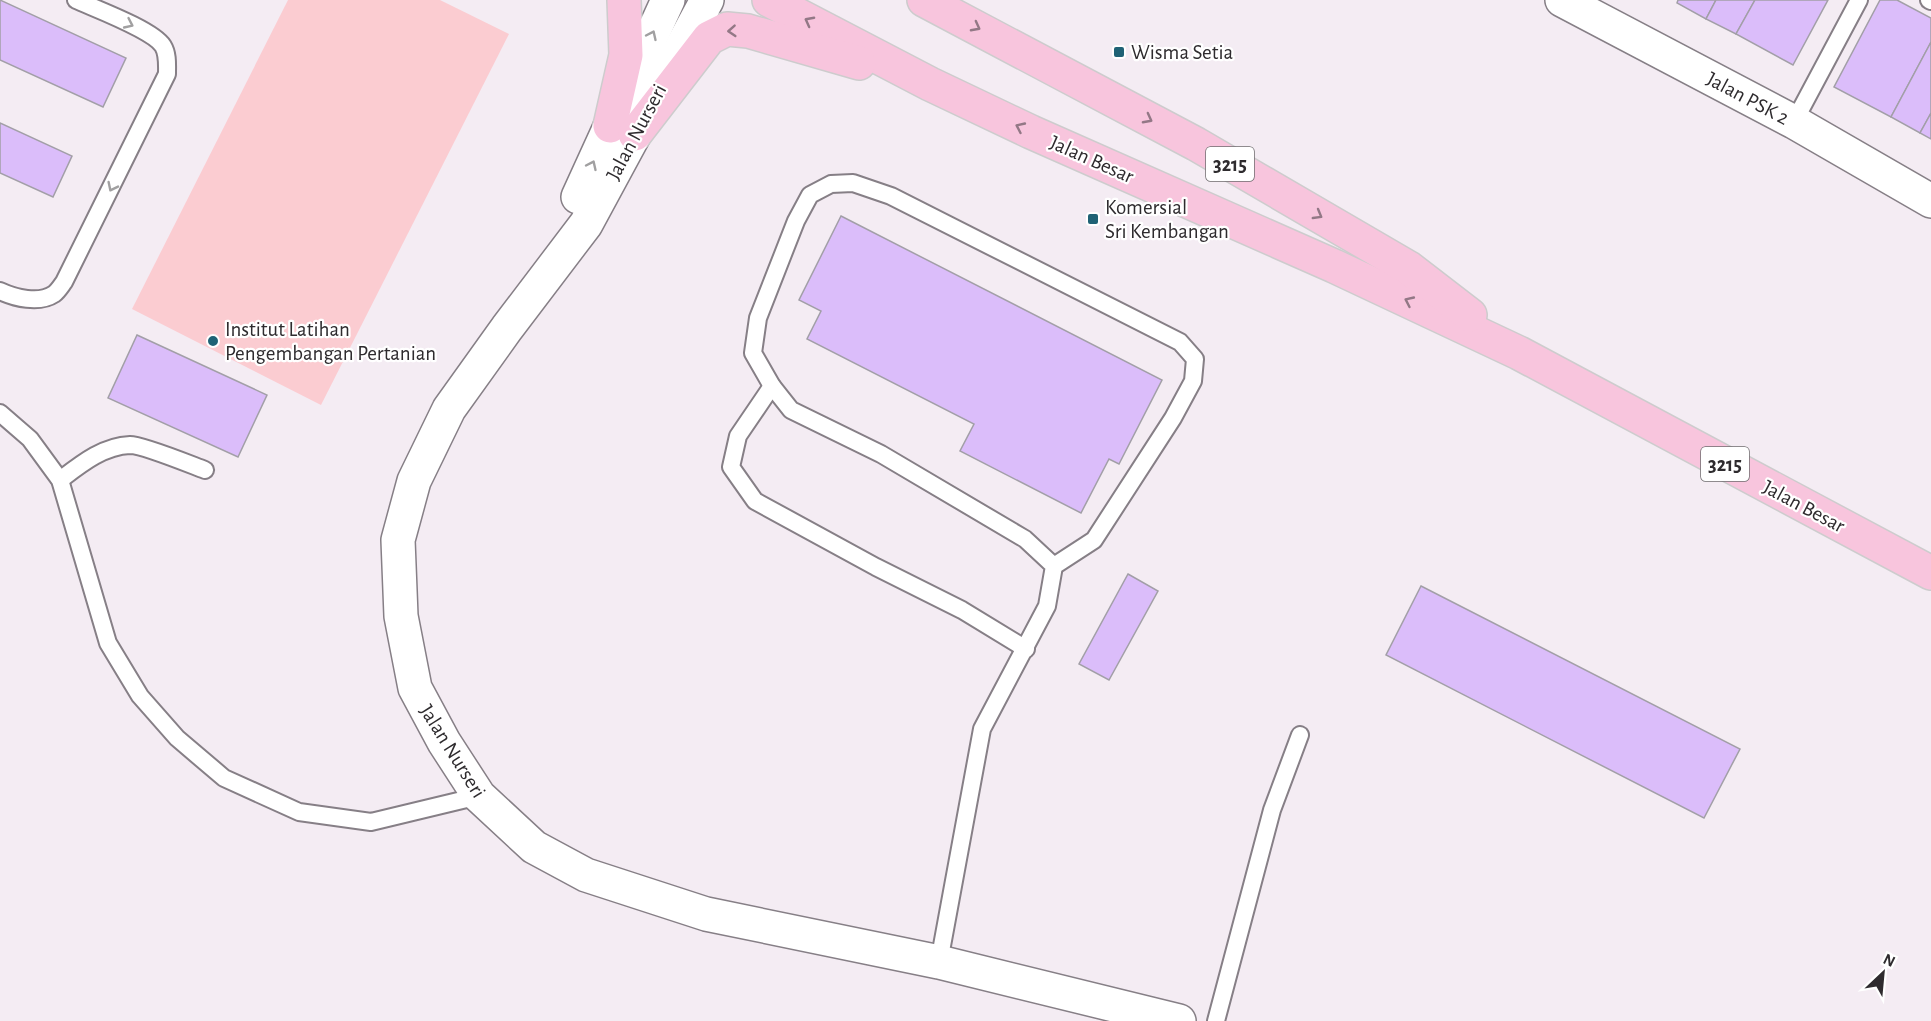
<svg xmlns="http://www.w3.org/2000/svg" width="1931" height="1021" viewBox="0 0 1931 1021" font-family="'Alegreya Sans',sans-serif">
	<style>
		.green { fill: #fbccd1 }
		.building { fill: #dbbdfa; stroke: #a29fa7; stroke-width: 1.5 }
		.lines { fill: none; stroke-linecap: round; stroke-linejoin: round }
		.service-casing { stroke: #867f86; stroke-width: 20 }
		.minor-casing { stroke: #867f86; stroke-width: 36 }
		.tertiary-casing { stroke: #867f86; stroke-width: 36 }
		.primary-casing { stroke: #cdcccd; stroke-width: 36 }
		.service { stroke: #fff; stroke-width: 16 }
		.minor { stroke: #fff; stroke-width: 33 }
		.tertiary { stroke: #fff; stroke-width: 33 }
		.primary { stroke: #f8c5dd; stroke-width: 33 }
		.oneway { stroke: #937886 }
		.oneway2 { stroke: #a1a0a1 }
		.poi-dot { fill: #1f6275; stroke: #fff; stroke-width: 2 }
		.labels { text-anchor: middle; stroke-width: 4.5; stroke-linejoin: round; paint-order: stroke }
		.shield { fill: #fff; stroke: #6d6b6d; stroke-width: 1.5 }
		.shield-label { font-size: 20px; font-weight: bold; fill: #2e2b2e }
		.poi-label { font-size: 21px; fill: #2e2b2e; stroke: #fff; text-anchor: start }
		.street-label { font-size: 21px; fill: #2e2b2e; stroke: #fff }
	</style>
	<rect width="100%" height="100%" fill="#f4ecf3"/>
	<!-- green -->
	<path class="green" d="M288,0h152l69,34 -188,371 -189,-96z"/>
	<!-- building -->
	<g class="building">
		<path d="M0,0l126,58 -23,49 -103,-47z"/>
		<path d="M1678,0h38l-10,19 -29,-16z"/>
		<path d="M1716,0h39l-19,34 -30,-15z"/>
		<path d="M1755,0h73l-35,65 -57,-31z"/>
		<path d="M1880,0h17l34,18v24l-40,75 -57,-30z"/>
		<path d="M1931,42v71l-11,20 -29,-16z"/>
		<path d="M1931,113v26l-11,-6z"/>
		<path d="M0,123l72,33 -19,41 -53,-24z"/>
		<path d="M841,216l321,164 -43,84 -10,-5 -28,54 -121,-62 14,-27 -167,-85 14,-28 -22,-11z"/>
		<path d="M137,335l130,60 -29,62 -130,-59z"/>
		<path d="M1128,574l30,17 -49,89 -30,-16z"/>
		<path d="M1421,586l319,163 -36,69 -318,-163z"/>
	</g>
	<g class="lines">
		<defs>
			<g id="service">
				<path d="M1929,0l2,1"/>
				<path d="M1794,122l65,-122"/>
				<path d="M0,291c15,7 39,13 54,3 4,-3 7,-8 10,-12l103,-208c0,-9 1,-20 -4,-28 -10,-16 -67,-37 -87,-46"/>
				<path d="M772,386l-34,50 -7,31 24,34 121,66 86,43 64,39"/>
				<path d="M0,413l30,26 30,41 48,163 32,53 37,42 47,40 75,34 72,10 108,-26"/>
				<path d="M60,480c21,-16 43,-34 70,-35 13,0 59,19 75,25"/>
				<path d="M939,962l43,-233 65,-123 7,-40 -29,-27 -144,-85 -90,-44 -19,-24 -19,-33 5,-35 38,-97 14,-26 21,-11 22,-1 38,13 289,146 15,17 -2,22 -20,37 -79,122 -40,26"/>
				<path d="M1216,1021l56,-211 28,-75"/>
			</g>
			<path id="minor" d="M1562,0l232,122 137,79"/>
			<g id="tertiary">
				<path d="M707,0l-121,224 -79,104 -58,81 -35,72 -16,59 3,76 14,72 29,54 35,54 55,51 52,28 120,39 233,48 240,59"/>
				<path d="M578,197l90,-197"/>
			</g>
			<g id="primary">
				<path d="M769,0l161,84 101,48 303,134 185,87 412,220"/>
				<path d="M924,0l272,144 213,124 61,47"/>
				<path d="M610,126l16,-71 -2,-55"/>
				<path d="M635,134l74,-96 18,-9 21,2 111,32"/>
			</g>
		</defs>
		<!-- service casing -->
		<use href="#service" class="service-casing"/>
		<!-- minor casing -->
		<use href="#minor" class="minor-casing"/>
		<!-- tertiary casing -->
		<use href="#tertiary" class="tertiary-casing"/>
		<!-- primary casing -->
		<use href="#primary" class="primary-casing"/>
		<!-- service -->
		<use href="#service" class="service"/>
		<!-- minor -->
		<use href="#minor" class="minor"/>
		<!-- tertiary -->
		<use href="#tertiary" class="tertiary"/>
		<!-- primary -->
		<use href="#primary" class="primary"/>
	</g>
	<!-- one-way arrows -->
	<defs><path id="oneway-chevron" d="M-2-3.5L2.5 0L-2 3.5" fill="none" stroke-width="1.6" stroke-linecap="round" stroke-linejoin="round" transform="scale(1.5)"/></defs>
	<g class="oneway">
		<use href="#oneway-chevron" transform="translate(809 21) rotate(-152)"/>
		<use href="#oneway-chevron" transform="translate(976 27) rotate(28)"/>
		<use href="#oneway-chevron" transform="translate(732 31) rotate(176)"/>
		<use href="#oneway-chevron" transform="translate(1148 119) rotate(28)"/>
		<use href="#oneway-chevron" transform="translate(1020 127) rotate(-155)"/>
		<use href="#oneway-chevron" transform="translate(1318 215) rotate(30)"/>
		<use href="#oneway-chevron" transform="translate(1409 301) rotate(-155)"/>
	</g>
	<g class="oneway2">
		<use href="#oneway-chevron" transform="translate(129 24) rotate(25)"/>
		<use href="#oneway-chevron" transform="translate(652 35) rotate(-65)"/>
		<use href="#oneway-chevron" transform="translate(592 165) rotate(-65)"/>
		<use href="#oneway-chevron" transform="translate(112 187) rotate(116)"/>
	</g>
	<!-- markers -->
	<g class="poi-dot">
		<rect x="1113" y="46" width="12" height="12" rx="3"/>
		<rect x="1087" y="213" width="12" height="12" rx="3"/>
		<circle cx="213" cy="341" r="6"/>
	</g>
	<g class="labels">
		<!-- shield labels -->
		<g class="shield">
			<rect x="1206" y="147" width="48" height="34" rx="4.5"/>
			<rect x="1701" y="447" width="48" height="34" rx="4.5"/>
		</g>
		<g class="shield-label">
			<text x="1230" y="171">3215</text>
			<text x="1725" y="471">3215</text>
		</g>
		<!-- poi labels -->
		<g class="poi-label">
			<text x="1131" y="59">Wisma Setia</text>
			<text x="1105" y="214">Komersial<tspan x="1105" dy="24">Sri Kembangan</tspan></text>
			<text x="225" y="336">Institut Latihan<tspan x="225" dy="24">Pengembangan Pertanian</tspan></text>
		</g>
		<!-- street labels -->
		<g class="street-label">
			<text transform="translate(1748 98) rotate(28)" y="7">Jalan PSK 2</text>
			<text transform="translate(636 132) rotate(-62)" y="7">Jalan Nurseri</text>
			<text transform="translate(1092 159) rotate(24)" y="7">Jalan Besar</text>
			<text transform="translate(1804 506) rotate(28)" y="7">Jalan Besar</text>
			<text transform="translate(453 751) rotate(58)" y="7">Jalan Nurseri</text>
		</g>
	</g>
	<!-- north arrow -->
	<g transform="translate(1883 973) rotate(26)" stroke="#ffffff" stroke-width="4.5" paint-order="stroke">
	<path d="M0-4.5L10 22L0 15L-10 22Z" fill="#2e2b2e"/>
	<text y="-9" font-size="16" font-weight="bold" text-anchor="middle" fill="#2e2b2e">N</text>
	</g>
</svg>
